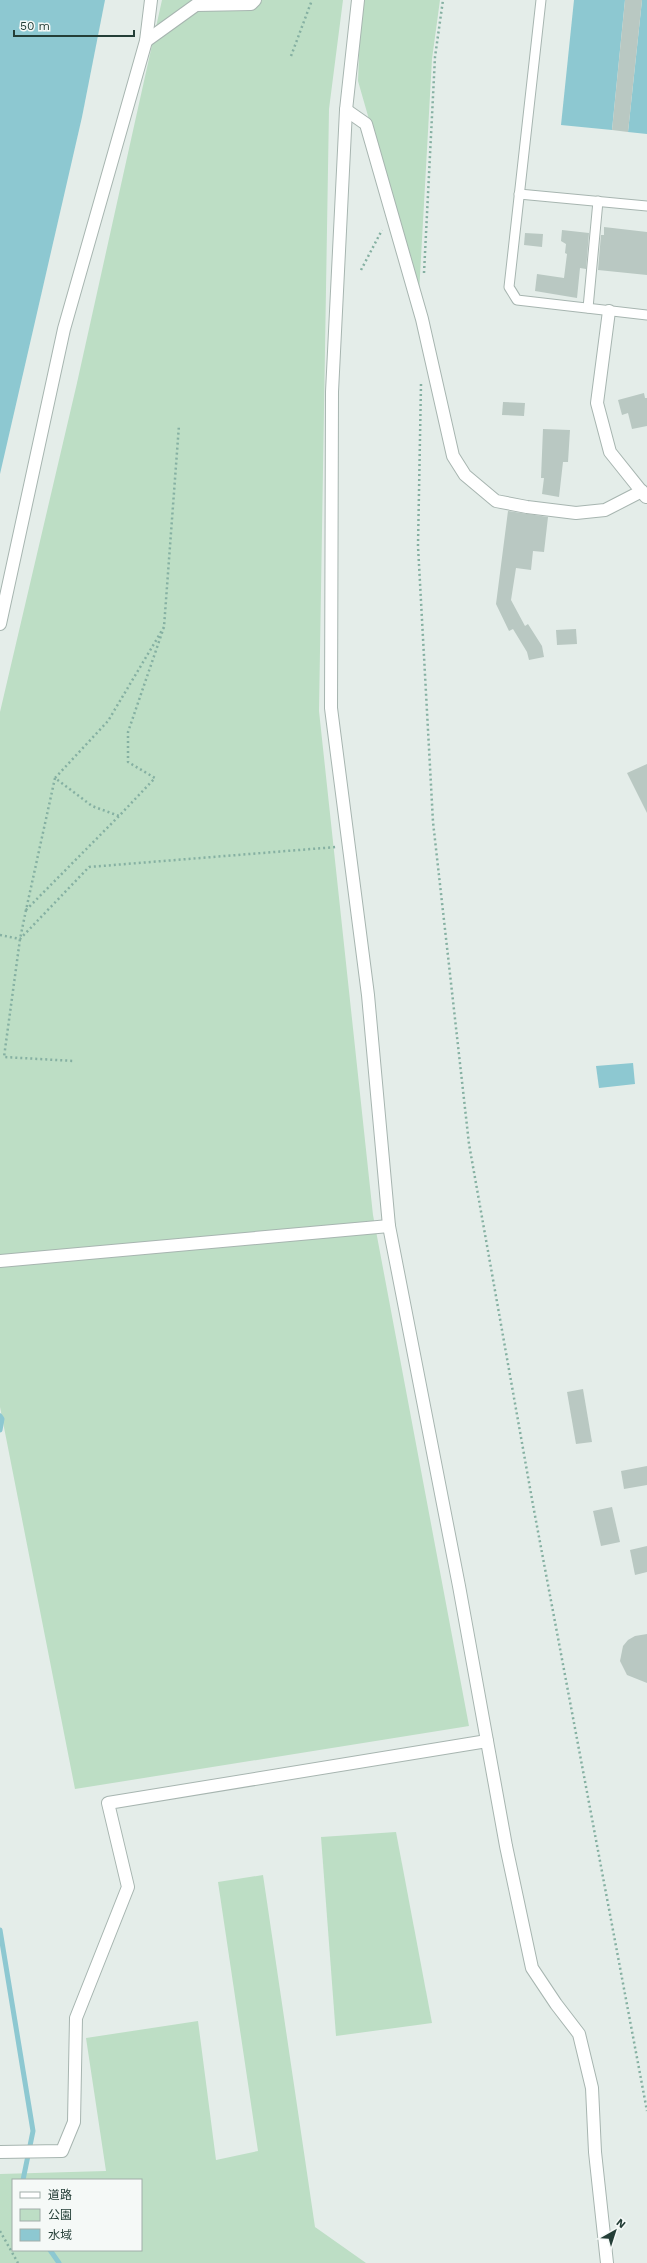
<svg xmlns="http://www.w3.org/2000/svg" width="647" height="2263" viewBox="0 0 647 2263" font-family="'Work Sans','Noto Sans JP',sans-serif">
	<style>
		.green { fill: #bddec5; fill-rule: evenodd }
		.water { fill: #8dc8d1 }
		.lines { fill: none; stroke-linecap: round; stroke-linejoin: round }
		.stream { stroke: #8dc8d1; stroke-width: 5 }
		.building { fill: #b9c8c2 }
		.lane-casing { stroke: #a7b5b0; stroke-width: 11 }
		.street-casing { stroke: #a7b5b0; stroke-width: 14 }
		.path { stroke: #85b0a2; stroke-width: 2.5; stroke-dasharray: 2 3; stroke-linecap: butt }
		.lane { stroke: #fff; stroke-width: 9 }
		.street { stroke: #fff; stroke-width: 12 }
	</style>
	<rect width="100%" height="100%" fill="#e4ede9"/>
	<!-- green -->
	<g class="green">
		<path d="M162,0h181l-14,109 -10,602 54,504 96,511 -394,63 -75,-382v-695l77,-329z"/>
		<path d="M364,0h76l-8,59 -13,235 -61,-213 2,-53z"/>
		<path d="M396,1832l36,191 -96,13 -15,-199z"/>
		<path d="M263,1875l52,352 51,36h-366v-89l106,-3 -20,-133 112,-17 18,139 42,-9 -40,-269zM13,2180h128v70h-128z"/>
	</g>
	<!-- water -->
	<g class="water">
		<path d="M0,0h105l-23,117 -82,357z"/>
		<path d="M574,0h51l-13,130 -51,-5z"/>
		<path d="M642,0h5v134l-19,-2z"/>
		<path d="M633,1063l2,21 -36,4 -3,-22z"/>
	</g>
	<g class="lines">
		<!-- stream -->
		<g class="stream">
			<path d="M0,1416l2,3 -2,11"/>
			<path d="M0,1930l33,201 -10,49"/>
			<path d="M50,2250l9,13"/>
		</g>
	</g>
	<!-- building -->
	<g class="building">
		<path d="M625,0h17l-14,132 -16,-2z"/>
		<path d="M604,227l43,5v43l-49,-5 3,-35h3z"/>
		<path d="M562,230l27,3 -3,36 -6,-1 -3,30 -42,-7 2,-17 27,4 3,-24 -2,-1 1,-9 -5,-3z"/>
		<path d="M525,233l18,1 -1,13 -18,-2z"/>
		<path d="M644,393l1,5h2v28l-15,3 -4,-16 -6,2 -4,-15z"/>
		<path d="M503,402l22,1 -1,13 -22,-1z"/>
		<path d="M543,429l27,1 -2,32h-5l-4,35 -17,-3 2,-16h-3z"/>
		<path d="M508,511l40,6 -4,35 -11,-1 -2,19 -15,-2 -5,32 14,26 3,-2 14,22 2,11 -15,3 -2,-8 -14,-23 -4,2 -13,-27z"/>
		<path d="M576,629l1,15 -20,1 -1,-15z"/>
		<path d="M647,764v49l-20,-40z"/>
		<path d="M583,1389l9,53 -16,2 -9,-52z"/>
		<path d="M647,1466v19l-23,4 -3,-18z"/>
		<path d="M612,1507l8,35 -19,4 -8,-35z"/>
		<path d="M647,1546v26l-12,3 -5,-25z"/>
		<path d="M647,1634v49l-20,-8 -7,-14 3,-15 5,-6 7,-4z"/>
	</g>
	<g class="lines">
		<defs>
			<g id="lane">
				<path d="M541,0l-32,287 8,13 130,15"/>
				<path d="M519,194l128,12"/>
				<path d="M588,308l10,-107"/>
			</g>
			<g id="street">
				<path d="M358,0l-12,110 -14,282 -1,316 37,287 21,231 70,360 47,260 26,122 24,36 23,30 13,54 3,64 12,111"/>
				<path d="M146,41l50,-36 55,-1 4,-4"/>
				<path d="M346,110l20,14 56,195 31,137 12,19 31,26 31,6 49,6 29,-3 37,-19"/>
				<path d="M609,311l-12,92 13,49 36,45"/>
				<path d="M0,624l64,-295 82,-288 5,-41"/>
				<path d="M0,1261l389,-35"/>
				<path d="M0,2152l62,-1 12,-29 2,-104 52,-131 -20,-84 379,-62"/>
			</g>
		</defs>
		<!-- lane casing -->
		<use href="#lane" class="lane-casing"/>
		<!-- street casing -->
		<use href="#street" class="street-casing"/>
		<!-- path -->
		<g class="path">
			<path d="M291,56l21,-56"/>
			<path d="M361,270l21,-40"/>
			<path d="M424,273l11,-216 8,-57"/>
			<path d="M421,384l-3,162 15,276 36,322 64,361 114,606"/>
			<path d="M164,627l-36,105v30l27,16 -36,38 -27,-10 -37,-28 53,-57 56,-94 15,-202"/>
			<path d="M55,778l-29,132 93,-94"/>
			<path d="M26,910l-6,29 -16,118 70,4"/>
			<path d="M0,935l20,4 69,-72 247,-20"/>
			<path d="M0,2231l18,32"/>
		</g>
		<!-- lane -->
		<use href="#lane" class="lane"/>
		<!-- street -->
		<use href="#street" class="street"/>
	</g>
	<!-- legend -->
	<rect x="12" y="2179" width="130" height="72" fill="#f5f9f7" stroke="#a1aeaa"/>
	<rect x="20" y="2192" width="20" height="6" fill="#ffffff" stroke="#a1aeaa"/>
	<text x="48" y="2199" font-size="12" fill="#243e37">道路</text>
	<rect x="20" y="2209" width="20" height="12" fill="#bddec5" stroke="#a1aeaa"/>
	<text x="48" y="2219" font-size="12" fill="#243e37">公園</text>
	<rect x="20" y="2229" width="20" height="12" fill="#8dc8d1" stroke="#a1aeaa"/>
	<text x="48" y="2239" font-size="12" fill="#243e37">水域</text>
	<!-- north arrow -->
	<g transform="translate(615 2231) rotate(39)" stroke="#f5f9f7" stroke-width="3" paint-order="stroke">
	<path d="M0-3L7 15L0 10L-7 15Z" fill="#243e37"/>
	<text y="-6" font-size="11" font-weight="bold" text-anchor="middle" fill="#243e37">N</text>
	</g>
	<!-- scale -->
	<path d="M14 30v6h120v-6" fill="none" stroke="#243e37" stroke-width="2"/>
	<text x="20" y="30" font-size="12" fill="#243e37" stroke="#f5f9f7" stroke-width="3" paint-order="stroke">50 m</text>
</svg>
